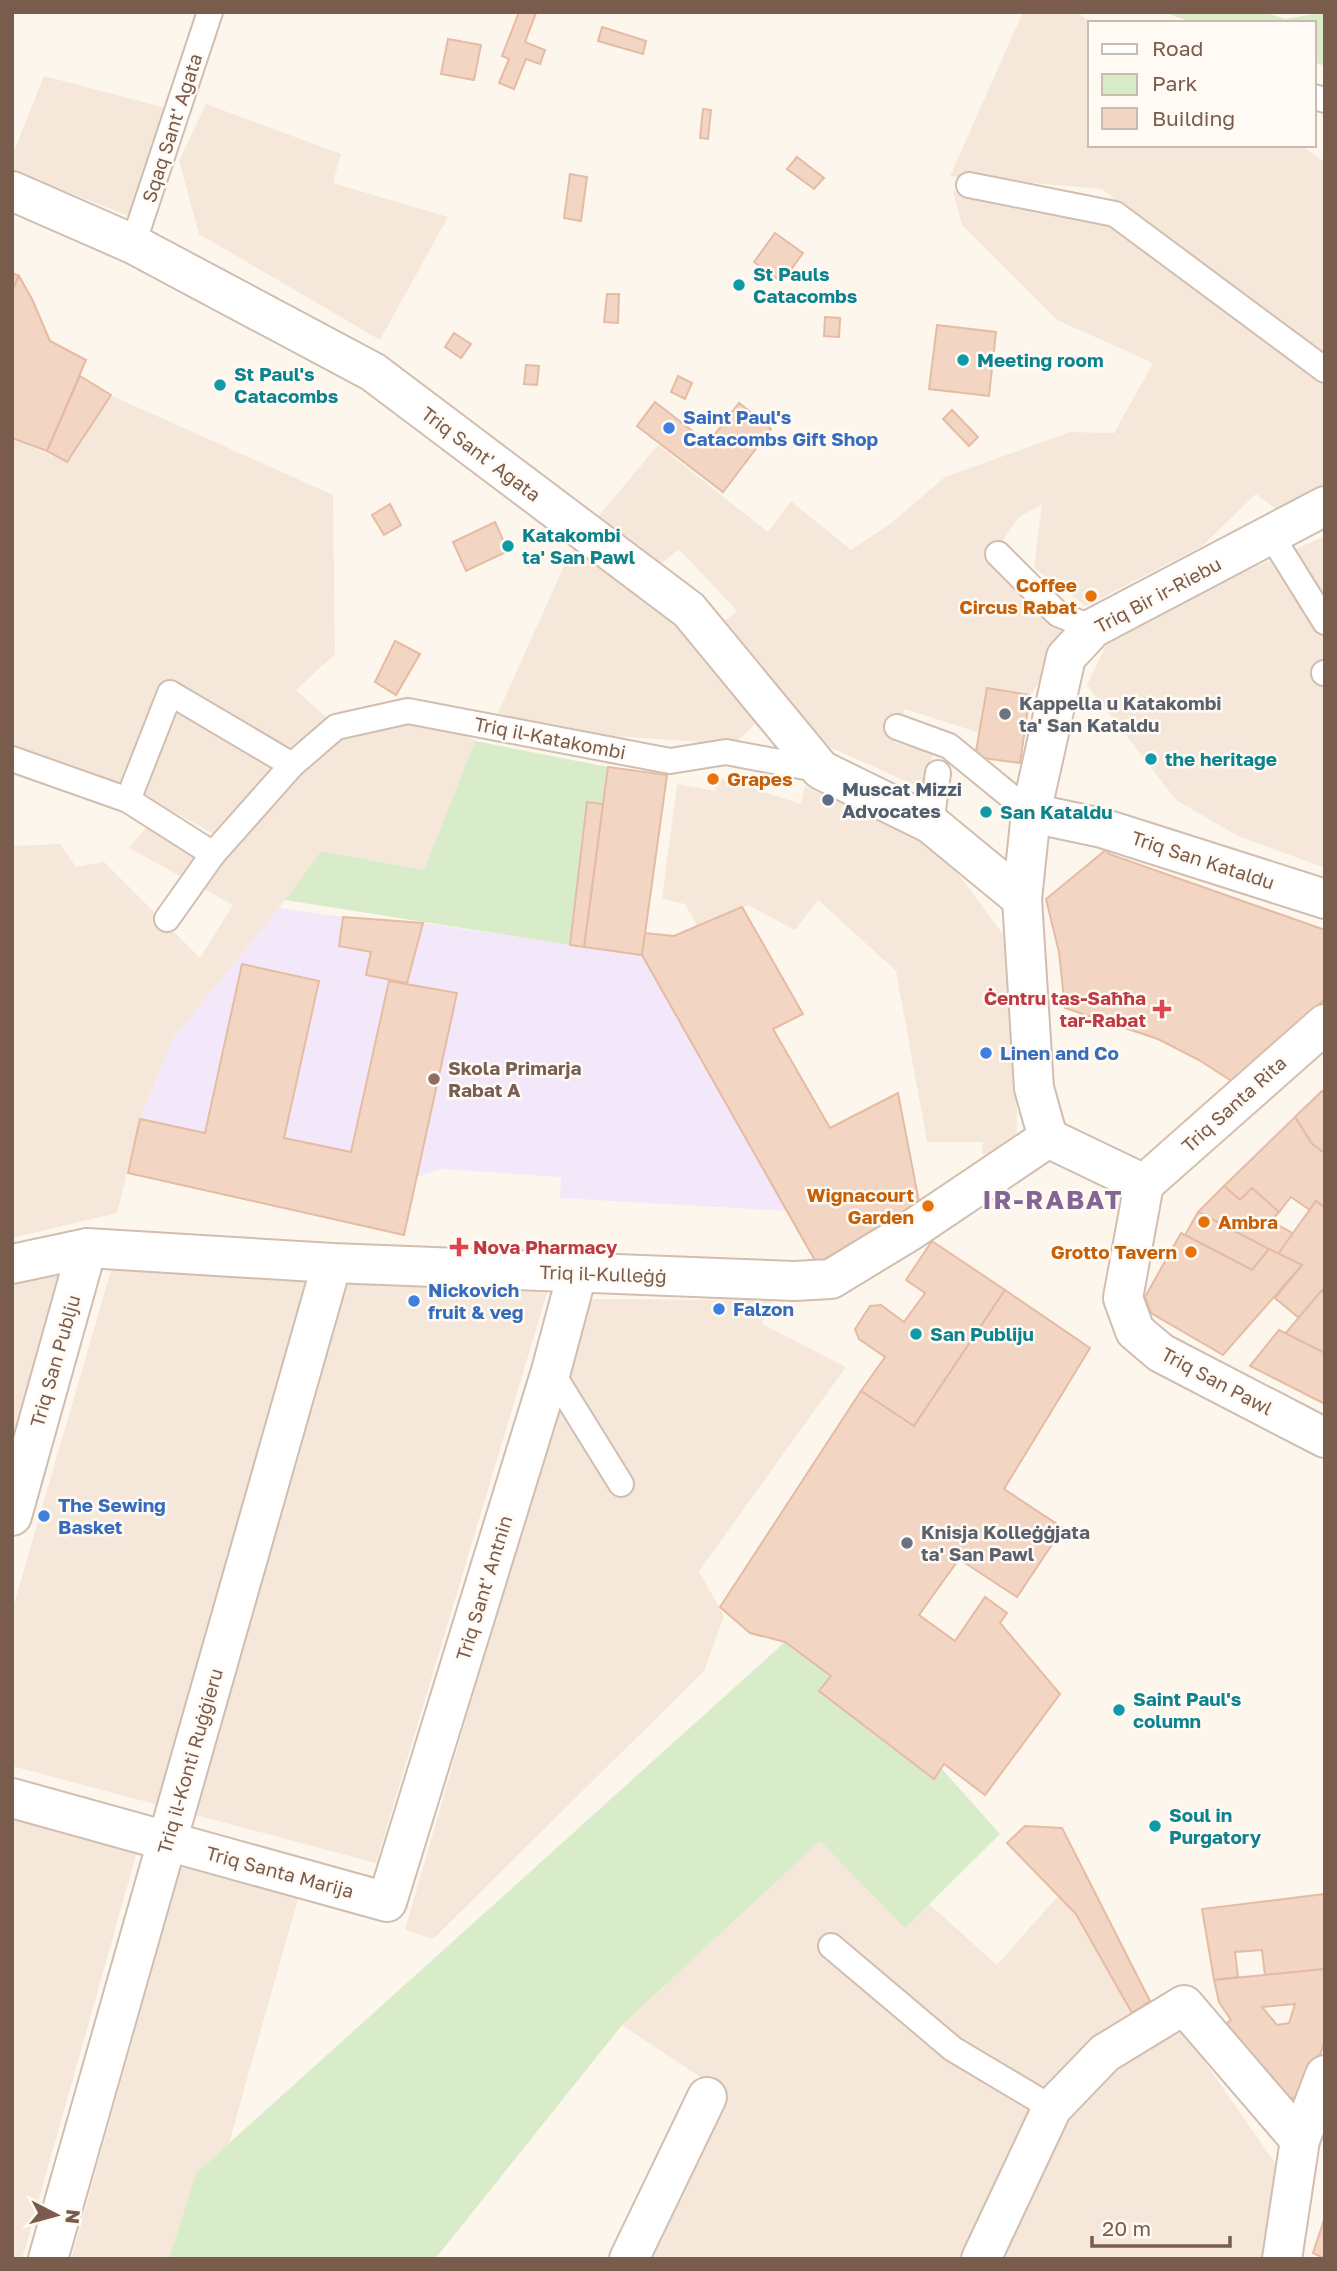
<svg xmlns="http://www.w3.org/2000/svg" width="1337" height="2271" viewBox="0 0 1337 2271" font-family="'Golos Text',sans-serif">
	<style>
		.residential { fill: #f5e8da }
		.education { fill: #f3e8fa }
		.green { fill: #d8ecc9 }
		.building { fill: #f3d5c3; stroke: #e6bba3; stroke-width: 2; fill-rule: evenodd }
		.lines { fill: none; stroke-linecap: round; stroke-linejoin: round }
		.lane-casing { stroke: #d1beb0; stroke-width: 28 }
		.street-casing { stroke: #d1beb0; stroke-width: 42 }
		.secondary-casing { stroke: #d6c0b0; stroke-width: 42 }
		.lane { stroke: #fff; stroke-width: 24 }
		.street { stroke: #fff; stroke-width: 38 }
		.secondary { stroke: #fff; stroke-width: 38 }
		.culture-dot { fill: #0f9aa8; stroke: #fffaf3; stroke-width: 2.5 }
		.shop-dot { fill: #3f7fe0; stroke: #fffaf3; stroke-width: 2.5 }
		.food-dot { fill: #e8710a; stroke: #fffaf3; stroke-width: 2.5 }
		.worship-dot { fill: #6b7280; stroke: #fffaf3; stroke-width: 2.5 }
		.service-dot { fill: #5c6f8a; stroke: #fffaf3; stroke-width: 2.5 }
		.health-dot { fill: #e0444e; stroke: #fffaf3; stroke-width: 2.5 }
		.education-dot { fill: #8d6e63; stroke: #fffaf3; stroke-width: 2.5 }
		.labels { text-anchor: middle; stroke-width: 5; stroke-linejoin: round; paint-order: stroke }
		.street-label { font-size: 19px; fill: #7a5c4d; stroke: #fffaf3 }
		.culture-label { font-size: 19px; font-weight: bold; fill: #0d838f; stroke: #fffaf3; text-anchor: start }
		.shop-label { font-size: 19px; font-weight: bold; fill: #366cbe; stroke: #fffaf3; text-anchor: start }
		.food-label { font-size: 19px; font-weight: bold; fill: #c56008; stroke: #fffaf3; text-anchor: end }
		.worship-label { font-size: 19px; font-weight: bold; fill: #5b616d; stroke: #fffaf3; text-anchor: start }
		.service-label { font-size: 19px; font-weight: bold; fill: #4e5e75; stroke: #fffaf3; text-anchor: start }
		.health-label { font-size: 19px; font-weight: bold; fill: #be3a42; stroke: #fffaf3; text-anchor: end }
		.education-label { font-size: 19px; font-weight: bold; fill: #785e54; stroke: #fffaf3; text-anchor: start }
		.district-label { font-size: 26px; font-weight: bold; letter-spacing: 2px; fill: #846695; stroke: #fffaf3 }
	</style>
	<rect width="100%" height="100%" fill="#fdf6ec"/>
	<!-- residential -->
	<g class="residential">
		<path d="M1023,12h54l15,11 -2,122h211l24,17v210l-223,-183 -152,-13z"/>
		<path d="M44,76l126,33 -42,107 -116,-46v-14z"/>
		<path d="M206,104l135,50 -8,29 115,34 -68,123 -181,-106 -20,-73z"/>
		<path d="M953,191l163,32 209,159v108l-47,21 -22,-17 -54,52 -116,60 -52,-38 8,-64 -24,14 -19,28 61,63 25,9 -55,77 -43,-7 -7,45 -75,-24 -12,33 40,12 -12,34 -96,-43 -72,-90 -33,-30 17,-14 -58,-62 -20,16 -62,-47 61,-73 110,87 23,-31 60,49 39,-26 55,-47 125,-45 44,1 39,-70 -96,-43 -95,-95z"/>
		<path d="M108,394l225,101 2,159 -39,36 32,29 -111,117 -78,-43 -127,-46v-309l55,24z"/>
		<path d="M1325,536v332l-87,-32 -62,-36 -89,-115 26,-54z"/>
		<path d="M580,539l104,82 81,93 -31,30 -137,-9 -100,-20 71,-158z"/>
		<path d="M401,724l58,7 16,10 -51,129 -103,-19 -42,57 -106,131 -33,80 -23,94 -105,25v-392l48,-2 16,23 28,-5 96,96 33,-53 -104,-57 21,-25 66,41 118,-124z"/>
		<path d="M717,777l84,27 4,-17 131,57 72,97 10,114 -2,100 -34,-1 1,-12h-56l-31,-171 -78,-71 -23,30 -47,-25 -51,21 -12,-22 -23,-5 15,-115 38,7z"/>
		<path d="M112,1267l435,26 -171,570 -364,-97v-155z"/>
		<path d="M63,1270l-51,182v-170z"/>
		<path d="M587,1299l186,1 -11,24 84,43 -147,204 25,45 -20,55 -271,268 -28,-9z"/>
		<path d="M12,1815l126,33 -116,411h-10z"/>
		<path d="M821,1840l84,87 24,-23 68,61 61,-69 18,18 56,99 -80,75 -75,171h-329l81,-163 -107,-71z"/>
		<path d="M182,1864l116,35 -69,244 -33,30 -27,86h-98z"/>
		<path d="M1179,2025l99,142 -8,92h-278l87,-164z"/>
	</g>
	<!-- education -->
	<path class="education" d="M279,908l64,9 80,6 219,32 146,256 -228,-13 1,-21 -120,-8 -25,8 -12,58 -276,-62 12,-54 33,-80z"/>
	<!-- green -->
	<g class="green">
		<path d="M1163,12h101l21,7 40,-7v54l-11,-4v-39h-120z"/>
		<path d="M475,741l133,26 -5,37 -16,-1 -17,142 -285,-45 36,-49 103,19z"/>
		<path d="M785,1642l46,34 -12,15 114,87 8,-10 59,66 -95,94 -85,-87 -198,184 -187,234h-266l27,-86z"/>
	</g>
	<!-- building -->
	<g class="building">
		<path d="M519,12l17,1 -11,29 20,8 -5,14 -14,-5 -12,30 -15,-6 10,-24 -7,-3z"/>
		<path d="M602,27l44,14 -3,13 -45,-13z"/>
		<path d="M448,39l33,6 -7,35 -33,-6z"/>
		<path d="M703,109l8,1 -3,29 -8,-1z"/>
		<path d="M797,157l27,21 -10,11 -27,-20z"/>
		<path d="M570,174l17,3 -6,44 -17,-3z"/>
		<path d="M775,233l28,20 -21,29 -28,-20z"/>
		<path d="M12,273l7,3 -7,15z"/>
		<path d="M19,276l13,23 18,42 36,19 -39,91 -35,-13v-147z"/>
		<path d="M607,294h12l-1,29 -14,-1z"/>
		<path d="M825,317l15,1 -1,19 -15,-1z"/>
		<path d="M937,325l59,7 -7,64 -60,-7z"/>
		<path d="M454,333l17,11 -10,14 -16,-11z"/>
		<path d="M526,365l13,1 -2,19 -13,-1z"/>
		<path d="M80,376l31,19 -44,67 -20,-11z"/>
		<path d="M678,376l14,7 -7,16 -14,-7z"/>
		<path d="M655,402l53,41 31,-40 32,26 -48,63 -86,-66z"/>
		<path d="M952,410l26,27 -9,9 -26,-27z"/>
		<path d="M390,504l11,21 -17,10 -12,-20z"/>
		<path d="M495,522l13,29 -42,20 -13,-29z"/>
		<path d="M395,641l25,13 -24,41 -21,-13z"/>
		<path d="M987,688l43,7 -10,68 -45,-6z"/>
		<path d="M608,767l59,8 -25,180 -58,-8z"/>
		<path d="M587,802l16,2 -19,143 -14,-2z"/>
		<path d="M1107,849l2,5 216,76v69l-63,55 -26,30 -37,-24 -41,-21 -93,-31 -6,-56 -13,-53z"/>
		<path d="M742,907l61,107 -30,15 57,99 68,-35 21,109 -102,62 -175,-309 3,-22 29,3z"/>
		<path d="M343,917l80,6 -16,60 -41,-8 5,-23 -32,-6z"/>
		<path d="M242,964l77,17 -35,157 67,14 38,-171 68,12 -53,242 -276,-62 12,-54 65,14z"/>
		<path d="M1322,1091l3,3v59l-13,-9 -17,-27z"/>
		<path d="M1295,1117l17,27 13,9v55l-9,-7 -6,9 -19,-13 -12,15 -27,-24 -12,12 -16,-14z"/>
		<path d="M1224,1186l16,14 12,-12 27,24 -8,9 23,13 -16,20 -80,-42z"/>
		<path d="M1316,1201l9,7v79l-26,31 -24,-20 27,-33 -24,-11z"/>
		<path d="M1198,1212l71,37 -17,21 -67,-35z"/>
		<path d="M1181,1233l71,37 17,-21 33,16 -79,90 -72,-42 -6,-16z"/>
		<path d="M932,1241l73,49 -91,136 -53,-35 24,-34 -26,-18 -4,-10 15,-23 11,-1 23,17 21,-29 -19,-13z"/>
		<path d="M1005,1290l85,58 -86,141 59,39 -46,69 -58,-38 -40,56 36,26 30,-44 22,16 -7,10 60,71 -75,101 -41,-31 -10,15 -115,-88 12,-15 -46,-34 -35,-9 -30,-26 141,-216 53,35z"/>
		<path d="M1321,1291l4,3v59l-40,-19z"/>
		<path d="M1279,1330l46,23v51l-75,-38z"/>
		<path d="M1025,1826l37,2 88,173 -18,12 -56,-99 -69,-71z"/>
		<path d="M1325,1894v75l-60,6 -3,-25 -27,2 3,25 -24,3 -12,-71z"/>
		<path d="M1325,1969v69l-6,21h-5l-10,36 -17,4 -23,-32 -5,2 -33,-45 5,-4 -12,-18 -5,-22zM1295,2004l-6,19 -12,2 -15,-18z"/>
		<path d="M1325,2217v42l-12,-6z"/>
	</g>
	<g class="lines">
		<defs>
			<g id="lane">
				<path d="M1314,97l11,3"/>
				<path d="M969,185l146,29 210,156"/>
				<path d="M133,244l77,-232"/>
				<path d="M1271,535l54,87"/>
				<path d="M998,554l60,60 35,14"/>
				<path d="M1324,673h1"/>
				<path d="M897,727l52,19 82,67"/>
				<path d="M12,759l116,41 85,54"/>
				<path d="M128,800l42,-107 122,72"/>
				<path d="M931,824l7,-51"/>
				<path d="M167,919l46,-65 79,-89 44,-38 72,-16 262,50 56,-9 95,18"/>
				<path d="M551,1371l70,113"/>
				<path d="M831,1946l122,103 99,59"/>
			</g>
			<g id="street">
				<path d="M12,191l121,53 240,128 316,238 132,160 110,54 91,75"/>
				<path d="M1031,813l71,15 223,71"/>
				<path d="M1048,1138l-14,-50 -12,-189 9,-86 35,-156 27,-29 232,-122"/>
				<path d="M1048,1138l96,46 -21,114 12,33 26,22 164,85"/>
				<path d="M12,1264l75,-16 245,15 462,18 37,-2 79,-48 138,-93"/>
				<path d="M12,1516l75,-268"/>
				<path d="M12,1798l375,104 164,-531 26,-97"/>
				<path d="M48,2259l284,-996"/>
				<path d="M629,2259l78,-162"/>
				<path d="M981,2259l71,-151 53,-55 79,-48 116,135"/>
				<path d="M1282,2259l18,-119 25,-65"/>
			</g>
			<path id="secondary" d="M1144,1184l181,-160"/>
		</defs>
		<!-- lane casing -->
		<use href="#lane" class="lane-casing"/>
		<!-- street casing -->
		<use href="#street" class="street-casing"/>
		<!-- secondary casing -->
		<use href="#secondary" class="secondary-casing"/>
		<!-- lane -->
		<use href="#lane" class="lane"/>
		<!-- street -->
		<use href="#street" class="street"/>
		<!-- secondary -->
		<use href="#secondary" class="secondary"/>
	</g>
	<!-- markers -->
	<g class="culture-dot">
		<circle cx="739" cy="285" r="7"/>
		<circle cx="963" cy="360" r="7"/>
		<circle cx="220" cy="385" r="7"/>
		<circle cx="508" cy="546" r="7"/>
		<circle cx="1151" cy="759" r="7"/>
		<circle cx="986" cy="812" r="7"/>
		<circle cx="916" cy="1334" r="7"/>
		<circle cx="1119" cy="1710" r="7"/>
		<circle cx="1155" cy="1826" r="7"/>
	</g>
	<g class="shop-dot">
		<circle cx="669" cy="428" r="7"/>
		<circle cx="986" cy="1053" r="7"/>
		<circle cx="414" cy="1301" r="7"/>
		<circle cx="719" cy="1309" r="7"/>
		<circle cx="44" cy="1516" r="7"/>
	</g>
	<g class="food-dot">
		<circle cx="1091" cy="596" r="7"/>
		<circle cx="713" cy="779" r="7"/>
		<circle cx="928" cy="1206" r="7"/>
		<circle cx="1204" cy="1222" r="7"/>
		<circle cx="1191" cy="1252" r="7"/>
	</g>
	<g class="worship-dot">
		<circle cx="1005" cy="714" r="7"/>
		<circle cx="907" cy="1543" r="7"/>
	</g>
	<circle class="service-dot" cx="828" cy="800" r="7"/>
	<g class="health-dot">
		<path d="M1158.5 998.5h7v7h7v7h-7v7h-7v-7h-7v-7h7z"/>
		<path d="M455.5 1236.5h7v7h7v7h-7v7h-7v-7h-7v-7h7z"/>
	</g>
	<circle class="education-dot" cx="434" cy="1079" r="7"/>
	<g class="labels">
		<!-- street labels -->
		<g class="street-label">
			<text transform="translate(172 128) rotate(-72)" y="7">Sqaq Sant' Agata</text>
			<text transform="translate(481 454) rotate(37)" y="7">Triq Sant' Agata</text>
			<text transform="translate(1158 595) rotate(-28)" y="7">Triq Bir ir-Riebu</text>
			<text transform="translate(550 738) rotate(11)" y="7">Triq il-Katakombi</text>
			<text transform="translate(1203 860) rotate(18)" y="7">Triq San Kataldu</text>
			<text transform="translate(1234 1104) rotate(-42)" y="7">Triq Santa Rita</text>
			<text transform="translate(603 1274) rotate(2)" y="7">Triq il-Kulleġġ</text>
			<text transform="translate(55 1361) rotate(-74)" y="7">Triq San Publju</text>
			<text transform="translate(1217 1381) rotate(28)" y="7">Triq San Pawl</text>
			<text transform="translate(484 1588) rotate(-73)" y="7">Triq Sant' Antnin</text>
			<text transform="translate(190 1761) rotate(-74)" y="7">Triq il-Konti Ruġġieru</text>
			<text transform="translate(280 1872) rotate(15)" y="7">Triq Santa Marija</text>
		</g>
		<!-- culture labels -->
		<g class="culture-label">
			<text x="753" y="281">St Pauls<tspan x="753" dy="22">Catacombs</tspan></text>
			<text x="977" y="367">Meeting room</text>
			<text x="234" y="381">St Paul's<tspan x="234" dy="22">Catacombs</tspan></text>
			<text x="522" y="542">Katakombi<tspan x="522" dy="22">ta' San Pawl</tspan></text>
			<text x="1165" y="766">the heritage</text>
			<text x="1000" y="819">San Kataldu</text>
			<text x="930" y="1341">San Publiju</text>
			<text x="1133" y="1706">Saint Paul's<tspan x="1133" dy="22">column</tspan></text>
			<text x="1169" y="1822">Soul in<tspan x="1169" dy="22">Purgatory</tspan></text>
		</g>
		<!-- shop labels -->
		<g class="shop-label">
			<text x="683" y="424">Saint Paul's<tspan x="683" dy="22">Catacombs Gift Shop</tspan></text>
			<text x="1000" y="1060">Linen and Co</text>
			<text x="428" y="1297">Nickovich<tspan x="428" dy="22">fruit &amp; veg</tspan></text>
			<text x="733" y="1316">Falzon</text>
			<text x="58" y="1512">The Sewing<tspan x="58" dy="22">Basket</tspan></text>
		</g>
		<!-- food labels -->
		<g class="food-label">
			<text x="1077" y="592">Coffee<tspan x="1077" dy="22">Circus Rabat</tspan></text>
			<text x="727" y="786" text-anchor="start">Grapes</text>
			<text x="914" y="1202">Wignacourt<tspan x="914" dy="22">Garden</tspan></text>
			<text x="1218" y="1229" text-anchor="start">Ambra</text>
			<text x="1177" y="1259">Grotto Tavern</text>
		</g>
		<!-- worship labels -->
		<g class="worship-label">
			<text x="1019" y="710">Kappella u Katakombi<tspan x="1019" dy="22">ta' San Kataldu</tspan></text>
			<text x="921" y="1539">Knisja Kolleġġjata<tspan x="921" dy="22">ta' San Pawl</tspan></text>
		</g>
		<!-- service labels -->
		<g class="service-label">
			<text x="842" y="796">Muscat Mizzi<tspan x="842" dy="22">Advocates</tspan></text>
		</g>
		<!-- health labels -->
		<g class="health-label">
			<text x="1146" y="1005">Ċentru tas-Saħħa<tspan x="1146" dy="22">tar-Rabat</tspan></text>
			<text x="473" y="1254" text-anchor="start">Nova Pharmacy</text>
		</g>
		<!-- education labels -->
		<g class="education-label">
			<text x="448" y="1075">Skola Primarja<tspan x="448" dy="22">Rabat A</tspan></text>
		</g>
		<!-- district labels -->
		<g class="district-label">
			<text x="1053" y="1209">IR-RABAT</text>
		</g>
	</g>
	<!-- border -->
	<rect width="1337" height="2271" fill="none" stroke="#7a5c4d" stroke-width="28"/>
	<!-- legend -->
	<rect x="1088" y="21" width="228" height="126" fill="#fffaf3" stroke="#cabbb1" stroke-width="2"/>
	<rect x="1102" y="44" width="35" height="10" fill="#ffffff" stroke="#cabbb1" stroke-width="2"/>
	<text x="1152" y="56" font-size="21" fill="#7a5c4d">Road</text>
	<rect x="1102" y="74" width="35" height="21" fill="#d8ecc9" stroke="#cabbb1" stroke-width="2"/>
	<text x="1152" y="91" font-size="21" fill="#7a5c4d">Park</text>
	<rect x="1102" y="108" width="35" height="21" fill="#f3d5c3" stroke="#cabbb1" stroke-width="2"/>
	<text x="1152" y="126" font-size="21" fill="#7a5c4d">Building</text>
	<!-- north arrow -->
	<g transform="translate(56 2215) rotate(96)" stroke="#fffaf3" stroke-width="5" paint-order="stroke">
	<path d="M0-5L12 26L0 18L-12 26Z" fill="#7a5c4d"/>
	<text y="-10" font-size="19" font-weight="bold" text-anchor="middle" fill="#7a5c4d">N</text>
	</g>
	<!-- scale -->
	<path d="M1092 2236v10h138v-10" fill="none" stroke="#7a5c4d" stroke-width="3.5"/>
	<text x="1102" y="2236" font-size="21" fill="#7a5c4d" stroke="#fffaf3" stroke-width="5" paint-order="stroke">20 m</text>
</svg>
